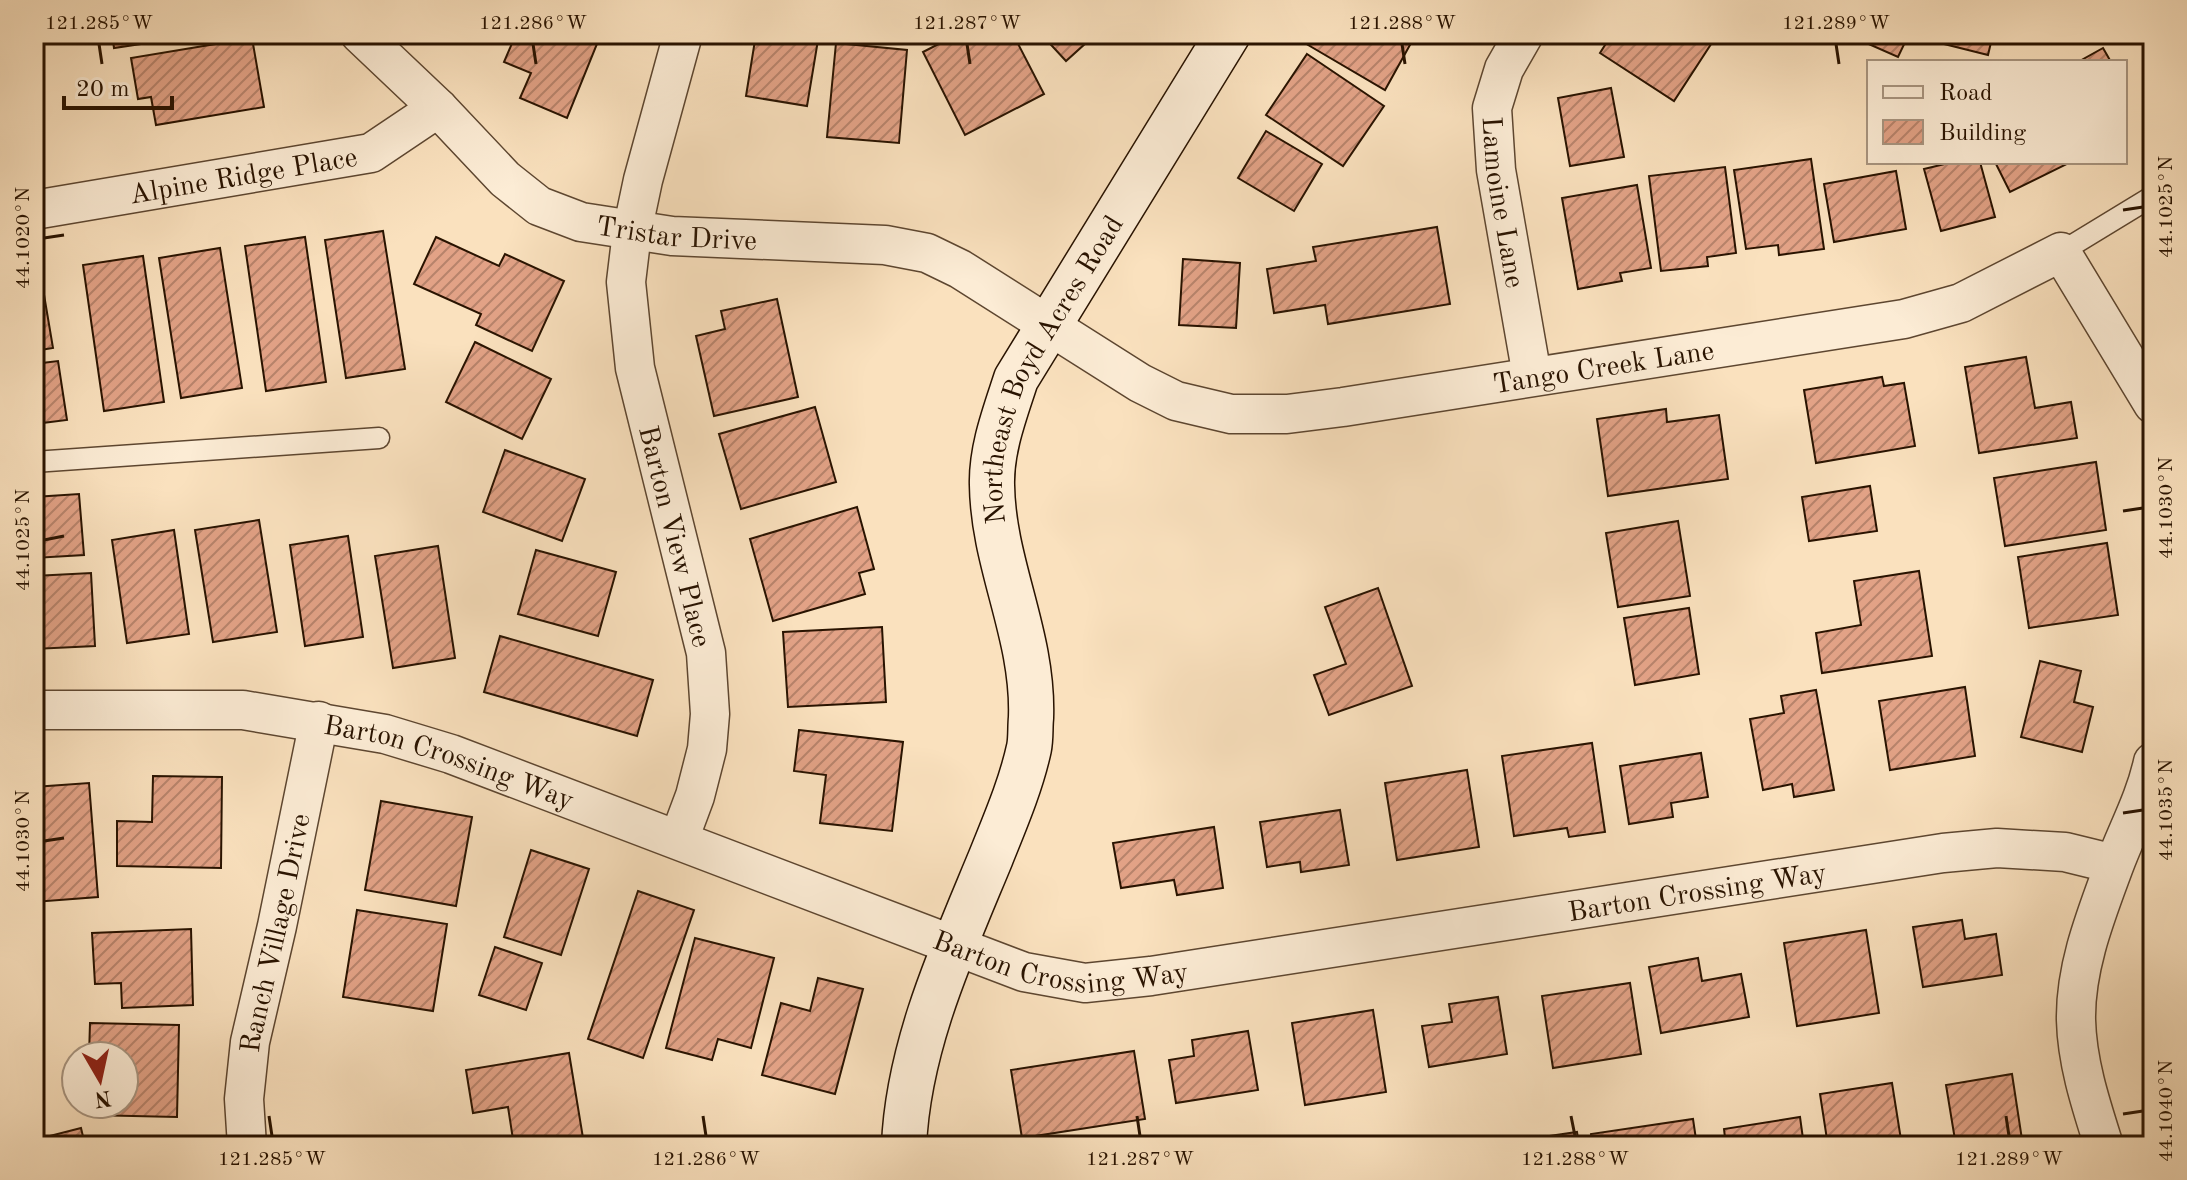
<svg xmlns="http://www.w3.org/2000/svg" width="2187" height="1180" viewBox="0 0 2187 1180" font-family="'Old Standard TT',serif">
	<style>
		.building { fill: url(#building-hatch); stroke: #291300; stroke-width: 2 }
		.lines { fill: none; stroke-linecap: round; stroke-linejoin: round }
		.lane-casing { stroke: #5d4630; stroke-width: 23 }
		.street-casing { stroke: #5d4630; stroke-width: 41 }
		.secondary-casing { stroke: #291300; stroke-width: 47 }
		.lane { stroke: #fcecd5; stroke-width: 20 }
		.street { stroke: #fcecd5; stroke-width: 38 }
		.secondary { stroke: #fcecd5; stroke-width: 44 }
		.ticks { fill: none; stroke: #291300; stroke-width: 3 }
		.labels { text-anchor: middle; stroke-width: 6; stroke-linejoin: round; paint-order: stroke }
		.street-label { font-size: 28px; fill: #291300; stroke: #fcecd5 }
		.neatline { fill: none; stroke: #291300; stroke-width: 3 }
		.ticks-label { font-size: 20px; text-anchor: middle; fill: #291300 }
	</style>
	<defs>
		<pattern id="building-hatch" width="6" height="6" patternUnits="userSpaceOnUse" patternTransform="scale(2)"><rect width="6" height="6" fill="#e2a286"/><path d="M-1 1l2-2M0 6l6-6M5 7l2-2" fill="none" stroke="#b7836b"/></pattern>
	</defs>
	<rect width="100%" height="100%" fill="#fae1be"/>
	<filter id="stains"><feTurbulence type="fractalNoise" baseFrequency=".0025" numOctaves="4"/><feColorMatrix values="0 0 0 0 .2 0 0 0 0 .09 0 0 0 0 .02 0 0 0 .5 -.17"/></filter>
	<radialGradient id="worn" r=".72"><stop offset=".6" stop-color="#630" stop-opacity="0"/><stop offset="1" stop-color="#630" stop-opacity=".3"/></radialGradient>
	<!-- building -->
	<g class="building">
		<path d="M112,34h95l-93,14z"/>
		<path d="M516,34h85l-34,84 -47,-20 11,-25 -27,-11z"/>
		<path d="M756,34h63l-12,72 -61,-10z"/>
		<path d="M958,34h55l31,60 -79,41 -42,-83z"/>
		<path d="M1041,34h55l-30,27z"/>
		<path d="M1308,34h108l-31,56 -82,-48z"/>
		<path d="M1612,34h97l6,4 -41,63 -74,-48z"/>
		<path d="M1846,34h63l-11,23z"/>
		<path d="M1938,34h55l-5,21 -52,-13z"/>
		<path d="M252,38l12,69 -108,18 -5,-28 -13,2 -7,-41z"/>
		<path d="M836,43l71,7 -8,93 -72,-6z"/>
		<path d="M2103,48l8,14h-33z"/>
		<path d="M1307,54l77,52 -41,60 -77,-51z"/>
		<path d="M1611,88l13,69 -54,9 -12,-68z"/>
		<path d="M1266,131l56,33 -28,47 -56,-33z"/>
		<path d="M1811,159l13,90 -45,6 -1,-10 -32,4 -12,-79z"/>
		<path d="M1953,162h27l15,55 -54,14 -17,-62z"/>
		<path d="M1995,162h74v1l-59,29z"/>
		<path d="M1725,167l11,86 -29,4 1,9 -47,5 -12,-95z"/>
		<path d="M1896,171l10,58 -72,13 -10,-58z"/>
		<path d="M1637,185l14,83 -31,5 2,8 -44,8 -16,-91z"/>
		<path d="M1437,227l13,77 -122,20 -3,-19 -51,8 -7,-44 49,-8 -3,-14z"/>
		<path d="M383,231l22,138 -59,9 -21,-138z"/>
		<path d="M305,237l21,145 -60,9 -21,-145z"/>
		<path d="M436,237l63,29 6,-12 59,27 -32,70 -56,-26 5,-11 -67,-30z"/>
		<path d="M220,248l22,140 -61,10 -22,-140z"/>
		<path d="M143,256l21,146 -60,9 -21,-146z"/>
		<path d="M1183,259l57,4 -4,65 -57,-3z"/>
		<path d="M40,271l13,77 -19,3v-79z"/>
		<path d="M777,299l21,98 -84,19 -18,-80 29,-7 -4,-18z"/>
		<path d="M475,342l76,37 -29,60 -76,-37z"/>
		<path d="M2026,357l9,51 36,-6 6,36 -98,15 -14,-86z"/>
		<path d="M58,361l9,59 -33,4v-60z"/>
		<path d="M1882,377l2,9 20,-3 11,63 -99,17 -12,-73z"/>
		<path d="M815,407l21,75 -95,27 -22,-75z"/>
		<path d="M1666,409l1,13 52,-7 9,64 -120,17 -11,-77z"/>
		<path d="M505,450l80,29 -23,62 -79,-29z"/>
		<path d="M2096,462l10,68 -101,16 -11,-68z"/>
		<path d="M1870,486l7,45 -68,10 -7,-44z"/>
		<path d="M79,494l5,61 -50,3v-61z"/>
		<path d="M857,507l17,62 -15,4 6,21 -92,27 -23,-82z"/>
		<path d="M259,520l18,112 -64,10 -18,-112z"/>
		<path d="M1678,521l12,75 -72,11 -12,-74z"/>
		<path d="M174,530l15,104 -62,9 -15,-103z"/>
		<path d="M348,536l15,101 -58,9 -15,-101z"/>
		<path d="M2107,543l11,72 -89,13 -11,-71z"/>
		<path d="M438,546l17,112 -62,10 -18,-112z"/>
		<path d="M536,550l80,22 -18,64 -80,-22z"/>
		<path d="M1919,571l13,85 -110,17 -6,-40 45,-8 -7,-44z"/>
		<path d="M91,573l4,73 -61,3v-73z"/>
		<path d="M1378,588l34,98 -83,29 -15,-40 32,-11 -21,-57z"/>
		<path d="M1689,608l10,66 -64,11 -11,-67z"/>
		<path d="M882,627l4,75 -98,5 -5,-75z"/>
		<path d="M500,636l153,44 -16,56 -153,-44z"/>
		<path d="M2040,661l41,10 -7,31 19,5 -11,45 -61,-15z"/>
		<path d="M1965,687l10,69 -85,14 -11,-69z"/>
		<path d="M1816,690l18,100 -40,7 -2,-13 -29,6 -13,-71 34,-6 -3,-17z"/>
		<path d="M799,730l104,12 -11,89 -72,-8 6,-48 -32,-4z"/>
		<path d="M1592,743l13,89 -36,5 -2,-9 -53,8 -12,-80z"/>
		<path d="M1701,753l7,44 -37,6 2,14 -44,7 -9,-58z"/>
		<path d="M1467,770l12,77 -82,13 -12,-77z"/>
		<path d="M153,776l69,1 -1,91 -104,-2v-45l35,1z"/>
		<path d="M89,783l9,114 -64,5v-115z"/>
		<path d="M381,801l91,16 -16,89 -91,-16z"/>
		<path d="M1340,810l9,55 -48,7 -1,-10 -33,5 -7,-45z"/>
		<path d="M1214,827l9,61 -46,7 -3,-15 -53,8 -8,-45z"/>
		<path d="M531,850l58,19 -28,86 -57,-18z"/>
		<path d="M638,891l56,19 -51,148 -55,-19z"/>
		<path d="M357,910l90,14 -14,87 -90,-14z"/>
		<path d="M1962,920l3,19 31,-5 6,41 -79,12 -10,-60z"/>
		<path d="M191,929l2,76 -71,3 -1,-25 -26,1 -3,-51z"/>
		<path d="M1866,930l13,83 -82,13 -13,-83z"/>
		<path d="M695,938l79,20 -23,90 -33,-9 -6,21 -46,-12z"/>
		<path d="M495,947l47,16 -16,47 -47,-15z"/>
		<path d="M1698,958l4,23 39,-7 8,43 -88,16 -12,-66z"/>
		<path d="M818,978l45,11 -28,105 -73,-19 19,-72 29,8z"/>
		<path d="M1630,983l11,71 -88,14 -11,-72z"/>
		<path d="M1498,997l9,57 -78,13 -7,-41 30,-4 -3,-18z"/>
		<path d="M1373,1010l13,82 -81,13 -13,-82z"/>
		<path d="M90,1023l89,2 -2,92 -89,-2v-11h36v-48h-35z"/>
		<path d="M1248,1031l10,59 -82,13 -7,-43 25,-4 -2,-16z"/>
		<path d="M1134,1051l11,68 -123,19 -11,-68z"/>
		<path d="M569,1053l15,91 -70,2 -6,-39 -35,6 -7,-43z"/>
		<path d="M2012,1074l11,72h-67l-10,-61z"/>
		<path d="M1892,1083l10,63h-74l-8,-52z"/>
		<path d="M1800,1117l4,29h-78l-2,-17z"/>
		<path d="M1693,1119l4,27h-105l-1,-12z"/>
		<path d="M81,1128l4,17 23,-6 2,7h-76v-6z"/>
		<path d="M1577,1132l2,14h-98z"/>
	</g>
	<g class="lines">
		<defs>
			<g id="lane">
				<path d="M2061,252l92,-56"/>
				<path d="M34,462l345,-24"/>
			</g>
			<g id="street">
				<path id="s1" d="M360,34l78,74 67,71 34,27 42,16 91,14 213,9 42,8 33,16 180,114 36,18 55,13h56l56,-7 561,-88 57,-16 100,-51 92,152"/>
				<path id="s2" d="M1524,34l-20,35 -12,39 4,62 36,206"/>
				<path id="s3" d="M34,210l337,-57 67,-45"/>
				<path id="s4" d="M34,710h209l142,24 66,20 573,218 61,11 66,-7 792,-123 54,-5 68,4 49,12"/>
				<path d="M679,839l16,-43 12,-47 3,-35 -4,-61 -71,-285 -9,-86 6,-50 11,-52 40,-146"/>
				<path id="s5" d="M247,1146l-3,-47 6,-57 27,-116 42,-205"/>
				<path d="M2104,1146c-13,-41 -27,-83 -28,-126 -1,-53 20,-105 38,-154 13,-35 31,-67 39,-104"/>
			</g>
			<g id="secondary">
				<path id="s6" d="M904,1146c4,-100 49,-197 87,-289 14,-35 30,-72 38,-109 2,-10 1,-21 2,-30 3,-83 -38,-153 -39,-233 -1,-36 13,-72 24,-106l212,-345"/>
			</g>
		</defs>
		<!-- lane casing -->
		<use href="#lane" class="lane-casing"/>
		<!-- street casing -->
		<use href="#street" class="street-casing"/>
		<!-- secondary casing -->
		<use href="#secondary" class="secondary-casing"/>
		<!-- lane -->
		<use href="#lane" class="lane"/>
		<!-- street -->
		<use href="#street" class="street"/>
		<!-- secondary -->
		<use href="#secondary" class="secondary"/>
	</g>
	<!-- ticks -->
	<path class="ticks" d="M99,44l3,20M533,44l3,20M967,44l3,20M1402,44l3,20M1836,44l3,20M2123,210l20,-3M44,238l20,-3M2123,511l20,-3M44,540l20,-4M2123,813l20,-3M44,841l20,-3M2123,1114l20,-3M269,1116l3,20M703,1116l3,20M1137,1116l3,20M1571,1116l4,20M2006,1116l3,20"/>
	<g class="labels">
		<!-- street labels -->
		<g class="street-label">
			<text dy="10" stroke="none"><textPath href="#s3" startOffset="212">Alpine Ridge Place</textPath></text>
			<text dy="10" stroke="none"><textPath href="#s2" startOffset="176">Lamoine Lane</textPath></text>
			<text dy="10" stroke="none"><textPath href="#s1" startOffset="390">Tristar Drive</textPath></text>
			<text dy="10" stroke="none"><textPath href="#s1" startOffset="1364">Tango Creek Lane</textPath></text>
			<text dy="10" stroke="none"><textPath href="#s6" startOffset="816">Northeast Boyd Acres Road</textPath></text>
			<text transform="translate(676 536) rotate(76)" y="10">Barton View Place</text>
			<text dy="10" stroke="none"><textPath href="#s4" startOffset="422">Barton Crossing Way</textPath></text>
			<text dy="10" stroke="none"><textPath href="#s4" startOffset="1716">Barton Crossing Way</textPath></text>
			<text dy="10" stroke="none"><textPath href="#s5" startOffset="216">Ranch Village Drive</textPath></text>
			<text dy="10" stroke="none"><textPath href="#s4" startOffset="1070">Barton Crossing Way</textPath></text>
		</g>
	</g>
	<!-- margin -->
	<rect width="2187" height="1180" fill="none" stroke="#fae1be" stroke-width="88"/>
	<!-- legend -->
	<rect x="1867" y="60" width="260" height="104" fill="#fcecd5" stroke="#a89580" stroke-width="2"/>
	<rect x="1883" y="86" width="40" height="12" fill="#fcecd5" stroke="#a89580" stroke-width="2"/>
	<text x="1939" y="100" font-size="24" fill="#291300">Road</text>
	<rect x="1883" y="120" width="40" height="24" fill="url(#building-hatch)" stroke="#a89580" stroke-width="2"/>
	<text x="1939" y="140" font-size="24" fill="#291300">Building</text>
	<!-- north arrow -->
	<g transform="translate(100 1080) rotate(171)"><circle r="38" fill="#fcecd5" stroke="#a89580" stroke-width="2"/>
	<path d="M0-6L14 30L0 20L-14 30Z" fill="#8f2418"/>
	<text y="-12" font-size="22" font-weight="bold" text-anchor="middle" fill="#291300">N</text>
	</g>
	<!-- scale -->
	<path d="M64 96v12h108v-12" fill="none" stroke="#291300" stroke-width="4"/>
	<text x="76" y="96" font-size="24" fill="#291300" stroke="#fcecd5" stroke-width="6" paint-order="stroke">20 m</text>
	<rect x="44" y="44" width="2099" height="1092" class="neatline"/>
	<g class="ticks-label">
		<text x="99" y="29">121.285°W</text>
		<text x="533" y="29">121.286°W</text>
		<text x="967" y="29">121.287°W</text>
		<text x="1402" y="29">121.288°W</text>
		<text x="1836" y="29">121.289°W</text>
		<text transform="translate(2165 207) rotate(-90)" y="7">44.1025°N</text>
		<text transform="translate(22 238) rotate(-90)" y="7">44.1020°N</text>
		<text transform="translate(2165 508) rotate(-90)" y="7">44.1030°N</text>
		<text transform="translate(22 540) rotate(-90)" y="7">44.1025°N</text>
		<text transform="translate(2165 810) rotate(-90)" y="7">44.1035°N</text>
		<text transform="translate(22 841) rotate(-90)" y="7">44.1030°N</text>
		<text transform="translate(2165 1111) rotate(-90)" y="7">44.1040°N</text>
		<text x="272" y="1165">121.285°W</text>
		<text x="706" y="1165">121.286°W</text>
		<text x="1140" y="1165">121.287°W</text>
		<text x="1575" y="1165">121.288°W</text>
		<text x="2009" y="1165">121.289°W</text>
	</g>
	<rect width="100%" height="100%" filter="url(#stains)"/>
	<rect width="100%" height="100%" fill="url(#worn)"/>
</svg>
